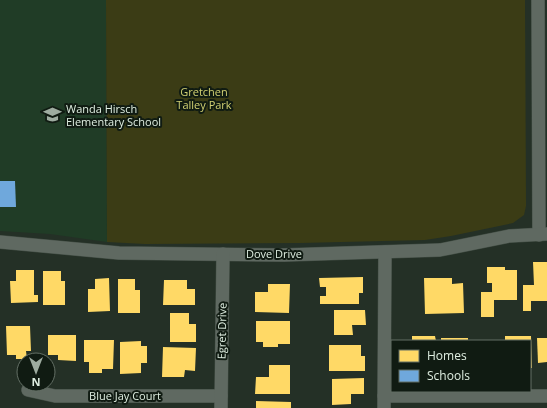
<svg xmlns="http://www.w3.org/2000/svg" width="547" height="408" viewBox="0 0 547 408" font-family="'Open Sans',sans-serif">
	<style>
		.built { fill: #203c26 }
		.green { fill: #3b3c15 }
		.homes { fill: #ffd966 }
		.schools { fill: #6fa8dc }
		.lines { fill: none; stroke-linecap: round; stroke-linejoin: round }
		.minor-casing { stroke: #434e45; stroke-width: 14 }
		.minor { stroke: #5f6961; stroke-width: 13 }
		.labels { text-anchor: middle; stroke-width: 4; stroke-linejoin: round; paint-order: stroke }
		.park-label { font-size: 11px; fill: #d1d072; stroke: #101b12 }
		.poi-label { font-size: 11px; fill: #dfeee1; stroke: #101b12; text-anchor: start }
		.street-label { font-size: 11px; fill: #dfeee1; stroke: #101b12 }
	</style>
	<rect width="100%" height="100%" fill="#243026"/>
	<!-- built -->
	<path class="built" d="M0,0h106l1,242 -57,-8 -50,-3z"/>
	<!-- green -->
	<path class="green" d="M106,0h419l1,206 -2,9 -11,8 -62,13 -26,4 -125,3 -155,1 -38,-2z"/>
	<!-- homes -->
	<g class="homes">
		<path d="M533,262h14v39h-16v10h-8v-26h11z"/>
		<path d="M487,267h18v3h12v30h-23v17h-13v-25h11v-9h-5z"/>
		<path d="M16,270h18v25h4v7l-27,1 -1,-22h6z"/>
		<path d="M43,271h18v10h4v24h-22z"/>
		<path d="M363,277v16h-4v11h-39v-8h6v-9h-6l-1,-9z"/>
		<path d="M109,278l1,33 -22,1v-23h7v-10z"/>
		<path d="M424,278h28v6l11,-1 1,30 -39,1z"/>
		<path d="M118,279h17v11h5v23h-22z"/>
		<path d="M164,280h23v9h8v16h-32z"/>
		<path d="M268,284h22l-1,29 -34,-1v-20h13z"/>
		<path d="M334,310h31l1,15h-14l1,10h-19z"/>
		<path d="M170,313h19v11h7v18h-26z"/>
		<path d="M256,321h34v23h-12v3h-15v-5h-7z"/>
		<path d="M6,326h24l1,25h-5l1,8h-11v-4h-9z"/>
		<path d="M48,335h28v26l-18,-1v-5h-10z"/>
		<path d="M412,336h23l1,5h-24z"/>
		<path d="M505,336h26l1,32h-2v-27h-25z"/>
		<rect x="441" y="338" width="27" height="3"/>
		<path d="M537,338h10v24l-9,1z"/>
		<path d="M84,340h30l-1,29h-11v4h-13v-11h-5z"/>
		<path d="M141,341v5h6v17h-6v10l-21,1v-32z"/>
		<path d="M329,345h32v11h4v15h-36z"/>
		<path d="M163,347l33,1 -1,23 -10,-1 -1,7h-22z"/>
		<path d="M269,365h21v29h-35l1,-17h13z"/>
		<path d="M364,378v16h-13v10l-19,1v-26z"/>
		<path d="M256,401l35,1v6h-35z"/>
	</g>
	<!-- schools -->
	<path class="schools" d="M0,181h15l1,26h-16z"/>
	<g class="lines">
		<defs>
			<g id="minor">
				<path d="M538,0l1,235"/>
				<path d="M0,242l119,11 165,2 156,-5 69,-14 38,-2"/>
				<path d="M28,390l27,6h166"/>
				<path d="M384,396h163"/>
				<path d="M221,408l2,-154"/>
				<path d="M384,408l1,-156"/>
			</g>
		</defs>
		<!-- minor casing -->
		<use href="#minor" class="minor-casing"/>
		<!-- minor -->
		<use href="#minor" class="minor"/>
	</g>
	<!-- icons -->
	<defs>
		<symbol id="school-bare" viewBox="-9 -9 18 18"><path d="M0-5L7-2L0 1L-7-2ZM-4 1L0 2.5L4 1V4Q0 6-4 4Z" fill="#9eaca0" stroke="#101b12" stroke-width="2.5" paint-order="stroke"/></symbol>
	</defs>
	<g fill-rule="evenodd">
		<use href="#school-bare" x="40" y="102" width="25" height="25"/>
	</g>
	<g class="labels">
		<!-- park labels -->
		<g class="park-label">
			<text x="204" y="96">Gretchen<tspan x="204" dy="13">Talley Park</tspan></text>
		</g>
		<!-- poi labels -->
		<g class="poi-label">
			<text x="66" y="113">Wanda Hirsch<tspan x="66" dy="13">Elementary School</tspan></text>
		</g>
		<!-- street labels -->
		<g class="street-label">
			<text x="274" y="258">Dove Drive</text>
			<text transform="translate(222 331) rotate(-89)" y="4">Egret Drive</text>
			<text x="125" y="400">Blue Jay Court</text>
		</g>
	</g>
	<!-- legend -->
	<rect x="391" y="340" width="140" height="52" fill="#101b12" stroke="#636f65"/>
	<rect x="399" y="350" width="20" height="12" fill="#ffd966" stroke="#636f65"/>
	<text x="427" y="360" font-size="12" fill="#dfeee1">Homes</text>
	<rect x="399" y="370" width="20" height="12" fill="#6fa8dc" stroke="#636f65"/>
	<text x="427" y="380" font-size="12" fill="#dfeee1">Schools</text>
	<!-- north arrow -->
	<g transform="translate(36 372) rotate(180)"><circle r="19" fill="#101b12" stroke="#636f65"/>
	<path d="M0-3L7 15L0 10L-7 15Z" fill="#9eaca0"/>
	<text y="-6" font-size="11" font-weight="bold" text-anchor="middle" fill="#dfeee1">N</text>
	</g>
</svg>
